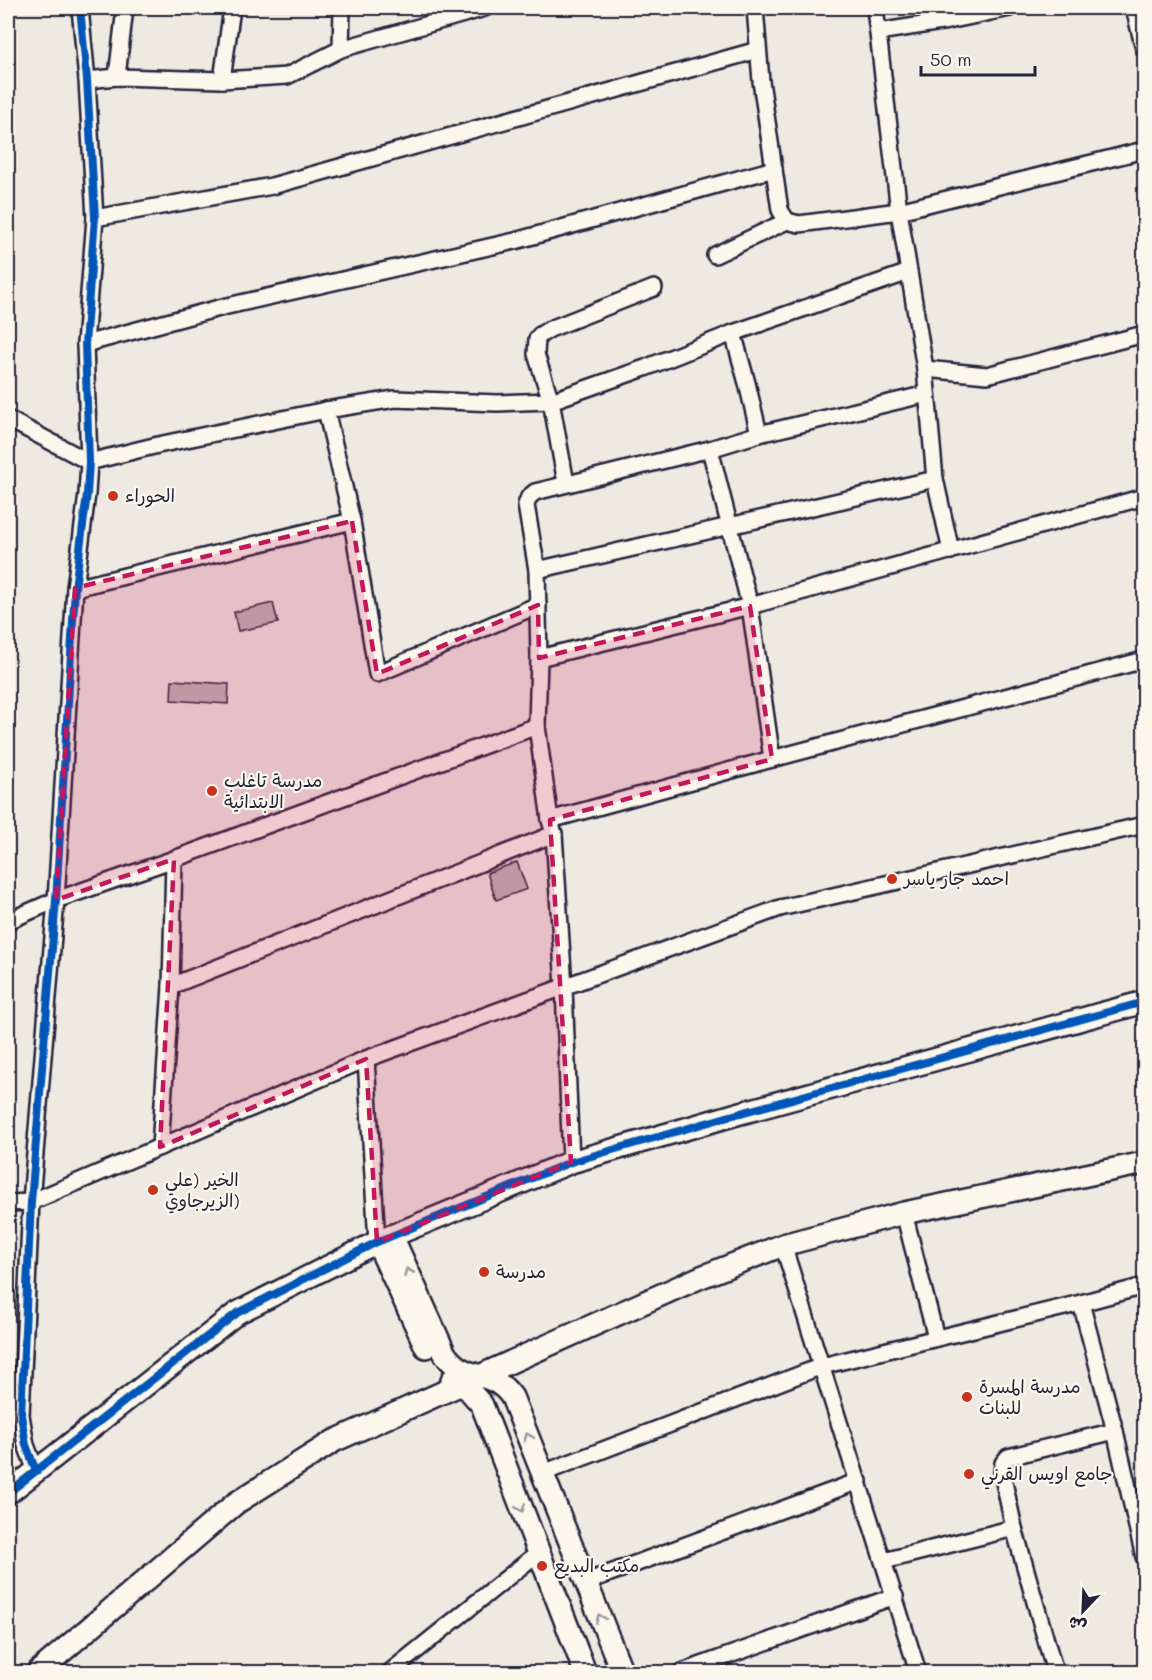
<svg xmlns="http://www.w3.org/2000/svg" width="1152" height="1680" viewBox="0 0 1152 1680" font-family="Mali,'Playpen Sans Arabic',sans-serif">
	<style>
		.building { fill: #bcb8b8; stroke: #22223b; stroke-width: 1.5 }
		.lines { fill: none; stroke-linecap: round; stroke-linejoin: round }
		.street-casing { stroke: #22223b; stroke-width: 20 }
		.secondary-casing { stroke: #22223b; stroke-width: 26 }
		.street { stroke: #fbf7ec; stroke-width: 15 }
		.secondary { stroke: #fbf7ec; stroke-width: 21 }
		.cycleway-casing { stroke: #fbf7ec; stroke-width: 11 }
		.cycleway { stroke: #0057b8; stroke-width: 8 }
		.oneway { stroke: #99979c }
		.marked { fill: #c2185b; fill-opacity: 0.2; stroke: #c2185b; stroke-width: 4.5; stroke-dasharray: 12 8; stroke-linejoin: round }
		.poi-dot { fill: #c8321e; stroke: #fbf7ec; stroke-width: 2 }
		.labels { text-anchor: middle; stroke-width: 4.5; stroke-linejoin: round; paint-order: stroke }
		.poi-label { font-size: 18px; fill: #22223b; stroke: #fbf7ec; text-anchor: start }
	</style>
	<rect width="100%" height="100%" fill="#eeeae2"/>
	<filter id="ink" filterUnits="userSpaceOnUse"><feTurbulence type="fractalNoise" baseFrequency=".0167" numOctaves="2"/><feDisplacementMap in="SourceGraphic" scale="12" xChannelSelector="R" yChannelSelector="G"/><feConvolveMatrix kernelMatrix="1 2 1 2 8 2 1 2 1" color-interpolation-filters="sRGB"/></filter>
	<g filter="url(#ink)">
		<!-- building -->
		<g class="building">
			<path d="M273,603l5,20 -40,8 -4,-19z"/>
			<path d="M172,680l57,4 -1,20 -57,-4z"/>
			<path d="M517,862l10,27 -31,11 -9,-27z"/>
		</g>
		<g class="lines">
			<defs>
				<g id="street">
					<path d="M755,8l6,73 19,129 7,11"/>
					<path d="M875,8l24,203 26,158 10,110 16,72"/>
					<path d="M1134,8l10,41"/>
					<path d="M878,32l70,-11 62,-13"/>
					<path d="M341,49l1,-41"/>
					<path d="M117,77l8,-69"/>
					<path d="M87,80l30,-3 105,3 65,-4 54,-27 144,-41"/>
					<path d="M222,80l10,-72"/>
					<path d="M95,218l177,-32 486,-136"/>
					<path d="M715,255l72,-34 12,3 100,-13 245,-61"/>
					<path d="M733,333l14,50 12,51"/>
					<path d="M85,344l138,-37 292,-66 259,-72"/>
					<path d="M925,369l62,6 157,-41"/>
					<path d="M326,410l26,111 25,153 161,-69"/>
					<path d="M8,419l81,43 69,-17 168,-35 69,-11 102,4 54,-2 94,-33 88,-35 176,-61"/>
					<path d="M710,449l40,157 22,153"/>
					<path d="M566,483l-15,-82 -15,-47 1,-15 3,-4 10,-6 104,-41"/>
					<path d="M537,570l398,-91"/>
					<path d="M75,588l277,-67"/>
					<path d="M539,658l211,-52 394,-109"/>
					<path d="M550,820l222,-61 372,-99"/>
					<path d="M8,921l48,-21 118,-41 363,-133"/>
					<path d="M171,986l383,-152"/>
					<path d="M366,1059l11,183"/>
					<path d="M160,1147l11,-161 3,-127"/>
					<path d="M571,1162l-7,-175 -10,-153 -4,-14 -13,-94 2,-68 -2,-88 -11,-65 3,-8 6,-5 175,-43 49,-15 168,-40"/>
					<path d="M8,1203l23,-1 335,-143 414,-151 364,-83"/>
					<path d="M904,1213l32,125"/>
					<path d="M783,1245l135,427"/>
					<path d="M1081,1303l34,128 29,126"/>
					<path d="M36,1471l-10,-26 -5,-30 10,-213 25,-302 19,-312 12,-94 2,-32 -4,-118 10,-126 -8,-138 -7,-72"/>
					<path d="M543,1473l279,-107 259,-63 63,-17"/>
					<path d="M884,1561l130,-33"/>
					<path d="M586,1582l273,-101"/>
					<path d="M390,1672l148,-119"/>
					<path d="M682,1672l213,-76"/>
					<path d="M1055,1672l-41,-144 -12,-55 1,-10 5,-6 107,-26"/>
				</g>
				<g id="secondary">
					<path d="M392,1236l53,118c21,30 46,13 67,43l110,275"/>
					<path d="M377,1242l49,105"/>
					<path d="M452,1380l16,9 14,16 103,267"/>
					<path d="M8,1493l229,-180 140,-71 194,-80 166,-48 407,-112"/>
					<path d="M38,1672l198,-169 98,-62 367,-164 82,-32 121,-32 240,-50"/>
				</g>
			</defs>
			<!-- street casing -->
			<use href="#street" class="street-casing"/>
			<!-- secondary casing -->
			<use href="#secondary" class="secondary-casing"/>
			<!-- street -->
			<use href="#street" class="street"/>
			<!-- secondary -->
			<use href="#secondary" class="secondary"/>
			<defs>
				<g id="cycleway">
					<path d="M36,1471l-10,-26 -5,-30 10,-213 25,-302 19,-312 12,-94 2,-32 -4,-118 10,-126 -8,-138 -7,-72"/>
					<path d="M8,1493l229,-180 140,-71 194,-80 166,-48 407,-112"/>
				</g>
			</defs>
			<!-- cycleway casing -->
			<use href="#cycleway" class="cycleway-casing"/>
			<!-- cycleway -->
			<use href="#cycleway" class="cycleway"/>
		</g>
		<!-- one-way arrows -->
		<defs><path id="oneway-chevron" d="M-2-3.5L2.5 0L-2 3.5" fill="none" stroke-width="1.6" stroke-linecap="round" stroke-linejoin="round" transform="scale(1.5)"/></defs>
		<g class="oneway">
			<use href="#oneway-chevron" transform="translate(408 1272) rotate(-114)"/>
			<use href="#oneway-chevron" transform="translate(528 1437) rotate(-112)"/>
			<use href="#oneway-chevron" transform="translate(521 1508) rotate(69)"/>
			<use href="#oneway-chevron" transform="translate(600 1618) rotate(-112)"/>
		</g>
	</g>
	<!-- marked area -->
	<path class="marked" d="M352,521l25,153 161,-69 1,53 211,-52 22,153 -222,61 21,342 -194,80 -11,-183 -206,88 14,-288 -118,41 19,-312z"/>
	<!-- markers -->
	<g class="poi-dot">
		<circle cx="113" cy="496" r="6"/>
		<circle cx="212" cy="791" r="6"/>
		<circle cx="892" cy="879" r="6"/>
		<circle cx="153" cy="1190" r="6"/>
		<circle cx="484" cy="1272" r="6"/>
		<circle cx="967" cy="1397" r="6"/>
		<circle cx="969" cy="1474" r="6"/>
		<circle cx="542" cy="1566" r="6"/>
	</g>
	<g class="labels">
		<!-- poi labels -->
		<g class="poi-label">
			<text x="125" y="502">الحوراء</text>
			<text x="224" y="787">مدرسة تاغلب<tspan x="224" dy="21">الابتدائية</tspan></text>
			<text x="904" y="885">احمد جار ياسر</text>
			<text x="165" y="1186">الخير (علي<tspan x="165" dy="21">الزيرجاوي)</tspan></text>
			<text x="496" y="1278">مدرسة</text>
			<text x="979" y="1393">مدرسة المسرة<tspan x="979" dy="21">للبنات</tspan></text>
			<text x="981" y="1480">جامع اويس القرني</text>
			<text x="554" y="1572">مكتب البديع</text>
		</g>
	</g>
	<!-- margin -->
	<rect width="1152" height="1680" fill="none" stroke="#fbf7ec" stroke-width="30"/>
	<rect x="15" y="15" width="1122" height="1650" fill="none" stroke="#22223b" stroke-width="2" filter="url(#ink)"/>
	<!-- north arrow -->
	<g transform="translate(1083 1611) rotate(203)" stroke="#fbf7ec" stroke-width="4.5" paint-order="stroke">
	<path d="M0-4.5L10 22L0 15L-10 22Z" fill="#22223b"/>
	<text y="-9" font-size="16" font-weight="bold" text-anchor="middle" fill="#22223b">ش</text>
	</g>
	<!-- scale -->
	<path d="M921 66v9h114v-9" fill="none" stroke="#22223b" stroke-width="3"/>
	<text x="930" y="66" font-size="18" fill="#22223b" stroke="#fbf7ec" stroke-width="4.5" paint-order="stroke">50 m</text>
</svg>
